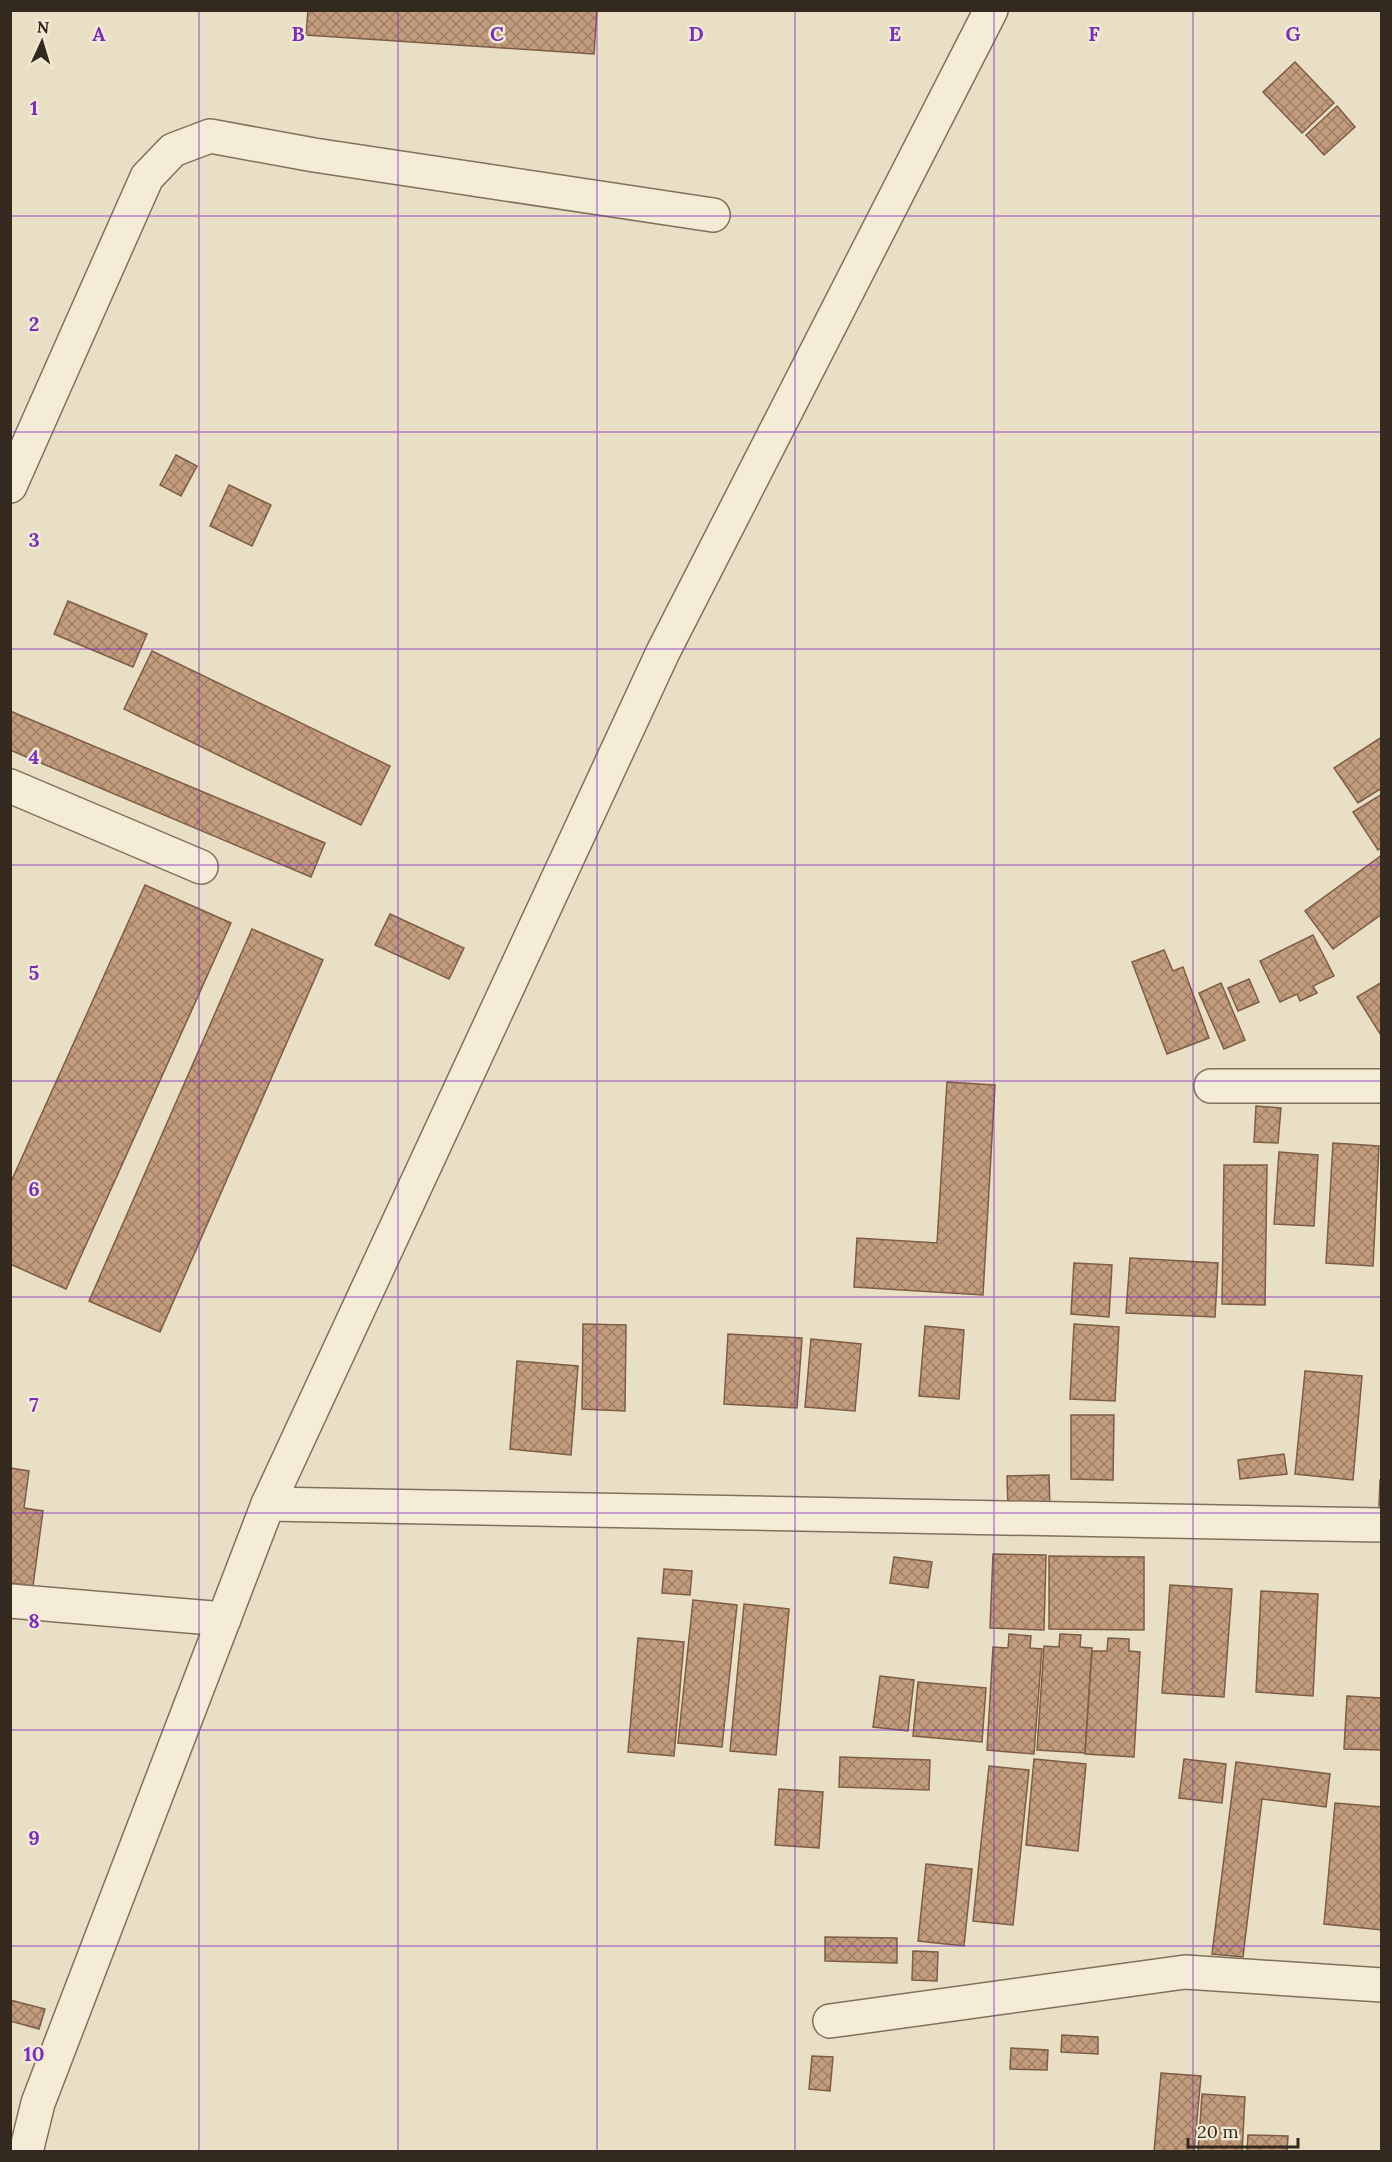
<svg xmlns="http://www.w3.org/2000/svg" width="1392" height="2162" viewBox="0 0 1392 2162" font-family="Lora,serif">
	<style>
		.building { fill: url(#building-cross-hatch); stroke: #7d5d45; stroke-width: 1.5 }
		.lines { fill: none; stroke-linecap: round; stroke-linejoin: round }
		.minor-casing { stroke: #81715c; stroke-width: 36 }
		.minor { stroke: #f4ecd6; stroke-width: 33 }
		.grid { fill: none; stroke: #7b2cbf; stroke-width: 1.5; stroke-opacity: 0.55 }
		.grid-label { font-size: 20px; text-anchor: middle; font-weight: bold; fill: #7b2cbf; stroke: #f1e9d2; stroke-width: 5; stroke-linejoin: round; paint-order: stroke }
	</style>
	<defs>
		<pattern id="building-cross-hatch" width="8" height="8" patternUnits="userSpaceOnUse" patternTransform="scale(1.5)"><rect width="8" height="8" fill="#c39c7d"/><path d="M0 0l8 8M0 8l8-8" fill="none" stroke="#9f7f66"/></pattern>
	</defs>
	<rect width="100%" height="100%" fill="#e9dfc4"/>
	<!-- building -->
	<g class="building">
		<path d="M308,10h289l-3,44 -288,-19z"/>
		<path d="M1295,62l39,41 -32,30 -39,-41z"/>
		<path d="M1337,106l18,21 -31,28 -18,-20z"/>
		<path d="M176,455l21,11 -16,30 -21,-11z"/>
		<path d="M229,485l42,20 -19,41 -42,-20z"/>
		<path d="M68,601l79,33 -14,33 -79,-33z"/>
		<path d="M152,651l238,115 -29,59 -237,-116z"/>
		<path d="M10,711l315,132 -14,34 -301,-127z"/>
		<path d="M1382,737v51l-24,15 -24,-35z"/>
		<path d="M1382,794v53l-4,3 -25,-38z"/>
		<path d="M1382,855v59l-49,35 -28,-38z"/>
		<path d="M145,885l86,38 -165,366 -56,-25v-80z"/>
		<path d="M390,914l74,34 -15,31 -74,-34z"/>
		<path d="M252,929l71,31 -163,372 -71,-31z"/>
		<path d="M1313,935l21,41 -21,10 4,7 -17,8 -3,-7 -17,8 -20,-41z"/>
		<path d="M1164,950l9,21 10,-4 26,71 -42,16 -35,-92z"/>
		<path d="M1249,979l10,23 -21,9 -10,-23z"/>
		<path d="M1382,982v55l-25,-40z"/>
		<path d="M1221,983l24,57 -21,9 -25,-56z"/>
		<path d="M947,1082l48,3 -12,210 -129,-8 3,-49 80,5z"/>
		<path d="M1256,1106l25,2 -3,35 -24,-1z"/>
		<path d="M1333,1143l46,3 -6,120 -47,-3z"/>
		<path d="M1279,1152l39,3 -4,71 -40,-2z"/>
		<path d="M1224,1165h43l-2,140 -43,-1z"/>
		<path d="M1130,1258l88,5 -3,54 -89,-4z"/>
		<path d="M1074,1263l38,2 -3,52 -38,-3z"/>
		<path d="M583,1324l43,1 -1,86 -43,-2z"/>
		<path d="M1074,1324l45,3 -4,74 -45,-2z"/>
		<path d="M925,1326l39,4 -5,69 -40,-3z"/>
		<path d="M728,1334l74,4 -5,70 -73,-4z"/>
		<path d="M811,1339l50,5 -6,67 -50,-4z"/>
		<path d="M517,1361l61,5 -7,89 -61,-6z"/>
		<path d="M1305,1371l57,5 -9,104 -58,-6z"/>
		<path d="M1071,1415h43l-1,65 -42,-1z"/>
		<path d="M1284,1454l3,20 -47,5 -2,-19z"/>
		<path d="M10,1468l19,3 -5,37 19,3 -10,75 -23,-3z"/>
		<path d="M1049,1475l1,34 -42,1 -1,-34z"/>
		<path d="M1380,1480h2v26h-3z"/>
		<path d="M993,1554l53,1 -2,75 -54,-2z"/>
		<path d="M1049,1556l95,1v73l-95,-1z"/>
		<path d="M894,1557l38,5 -4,26 -38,-5z"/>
		<path d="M664,1569l28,2 -2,24 -28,-2z"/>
		<path d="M1170,1585l62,4 -8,108 -62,-4z"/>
		<path d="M1261,1591l57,3 -5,102 -57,-4z"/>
		<path d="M693,1600l44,5 -15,142 -44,-4z"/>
		<path d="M744,1604l45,5 -13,146 -46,-4z"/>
		<path d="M1009,1634l22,2 -1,12 12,1 -8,105 -47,-4 6,-103 15,1z"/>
		<path d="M1060,1634l21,1 -1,12 12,1 -7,105 -48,-3 7,-104 15,1z"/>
		<path d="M638,1638l46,4 -10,114 -46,-4z"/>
		<path d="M1108,1638l21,1v12l11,1 -6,105 -49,-3 7,-103h15z"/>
		<path d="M880,1676l34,4 -6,51 -35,-4z"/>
		<path d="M918,1682l68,6 -4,54 -69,-6z"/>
		<path d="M1347,1696l35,2v52l-38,-1z"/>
		<path d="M840,1757l90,3 -1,30 -90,-3z"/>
		<path d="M1034,1759l52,5 -8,87 -52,-6z"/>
		<path d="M1184,1759l42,5 -4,39 -43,-5z"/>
		<path d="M1236,1762l94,12 -4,33 -64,-8 -19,158 -31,-3z"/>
		<path d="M989,1766l40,4 -16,155 -40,-4z"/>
		<path d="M779,1789l44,3 -4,56 -44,-3z"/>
		<path d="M1335,1803l47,4v123l-58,-6z"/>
		<path d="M926,1864l46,5 -8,77 -46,-5z"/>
		<path d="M825,1937l72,1v25l-72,-2z"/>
		<path d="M913,1951l25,1 -1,29 -25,-1z"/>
		<path d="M10,2000l35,9 -6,20 -29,-8z"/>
		<path d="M1062,2035l36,2v17l-37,-2z"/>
		<path d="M1011,2048l37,2 -1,20 -37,-1z"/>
		<path d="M812,2056l21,1 -3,34 -21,-2z"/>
		<path d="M1161,2073l40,3 -7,76h-40z"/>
		<path d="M1202,2094l43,3 -3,55h-44z"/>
		<path d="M1248,2135l40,1 -1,16h-40z"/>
	</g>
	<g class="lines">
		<defs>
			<g id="minor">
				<path d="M10,486l137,-309 26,-27 37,-14 104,19 399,60"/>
				<path d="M10,786l191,81"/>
				<path d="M1211,1086h171"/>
				<path d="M268,1504l1114,21"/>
				<path d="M10,1601l214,18"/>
				<path d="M830,2021l355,-49 197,13"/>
				<path d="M26,2152l12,-49 230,-599 395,-852 328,-642"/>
			</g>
		</defs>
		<!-- minor casing -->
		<use href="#minor" class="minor-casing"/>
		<!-- minor -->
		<use href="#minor" class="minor"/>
	</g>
	<!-- grid -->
	<path class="grid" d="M199,10v2142M398,10v2142M597,10v2142M795,10v2142M994,10v2142M1193,10v2142M10,216h1372M10,432h1372M10,649h1372M10,865h1372M10,1081h1372M10,1297h1372M10,1513h1372M10,1730h1372M10,1946h1372"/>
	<g class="grid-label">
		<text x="99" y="41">A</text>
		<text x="298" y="41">B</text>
		<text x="497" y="41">C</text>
		<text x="696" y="41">D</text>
		<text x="895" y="41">E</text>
		<text x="1094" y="41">F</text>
		<text x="1293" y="41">G</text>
		<text x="34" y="115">1</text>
		<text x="34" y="331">2</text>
		<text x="34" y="547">3</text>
		<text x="34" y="764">4</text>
		<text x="34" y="980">5</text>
		<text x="34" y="1196">6</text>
		<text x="34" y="1412">7</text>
		<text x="34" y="1628">8</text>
		<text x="34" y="1845">9</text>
		<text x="34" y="2061">10</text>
	</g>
	<!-- border -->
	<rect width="1392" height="2162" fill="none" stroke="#33291f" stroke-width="24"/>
	<!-- north arrow -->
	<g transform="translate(42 42) rotate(4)" stroke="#f1e9d2" stroke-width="4.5" paint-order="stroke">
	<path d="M0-4.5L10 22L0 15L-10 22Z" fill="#33291f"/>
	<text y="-9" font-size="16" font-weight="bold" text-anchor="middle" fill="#33291f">N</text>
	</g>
	<!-- scale -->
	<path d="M1188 2138v9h110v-9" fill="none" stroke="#33291f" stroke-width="3"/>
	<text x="1197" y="2138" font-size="18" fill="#33291f" stroke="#f1e9d2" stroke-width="4.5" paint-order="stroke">20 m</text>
</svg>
